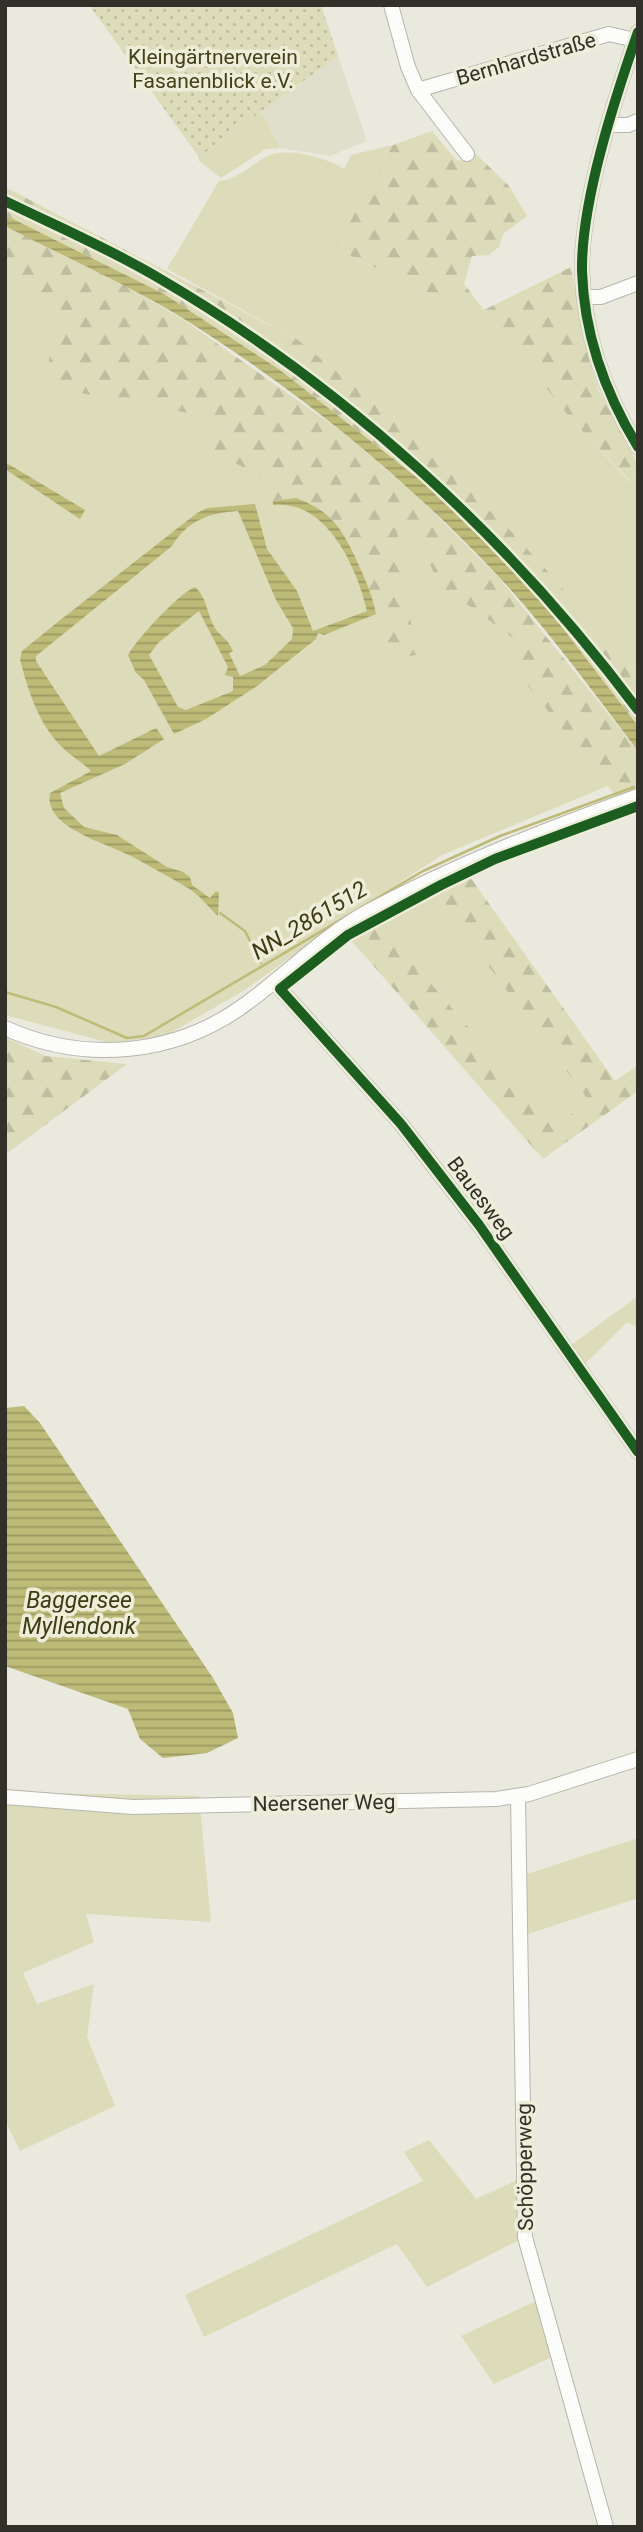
<svg xmlns="http://www.w3.org/2000/svg" width="643" height="2532" viewBox="0 0 643 2532" font-family="Roboto,sans-serif">
	<style>
		.built { fill: #e0dfcc }
		.green { fill: #dddcba }
		.forest { fill: url(#forest-firs) }
		.garden { fill: url(#garden-dots) }
		.water { fill: url(#water-rules); fill-rule: evenodd }
		.lines { fill: none; stroke-linecap: round; stroke-linejoin: round }
		.stream { stroke: #bebb78; stroke-width: 2.5 }
		.minor-casing { stroke: #b6b6ae; stroke-width: 16 }
		.minor { stroke: #fcfcfa; stroke-width: 14 }
		.cycleway-casing { stroke: #ededda; stroke-width: 15 }
		.cycleway { stroke: #1b5e20; stroke-width: 10 }
		.labels { text-anchor: middle; stroke-width: 7; stroke-linejoin: round; paint-order: stroke }
		.park-label { font-size: 21px; fill: #43411a; stroke: #ededda }
		.street-label { font-size: 21px; fill: #31312a; stroke: #ededda }
		.water-label { font-size: 23px; font-style: italic; fill: #3c3b13; stroke: #ededda }
	</style>
	<defs>
		<pattern id="forest-firs" width="22" height="20" patternUnits="userSpaceOnUse" patternTransform="scale(1.75)"><rect width="22" height="20" fill="#dddcba"/><path d="M5 1l3.5 6h-7zM16 11l3.5 6h-7z" fill="#bebda0"/></pattern>
		<pattern id="garden-dots" width="8" height="8" patternUnits="userSpaceOnUse" patternTransform="scale(1.75)"><rect width="8" height="8" fill="#dddcba"/><path d="M2 2h.1M6 6h.1" fill="none" stroke="#bebda0" stroke-width="1.8" stroke-linecap="round"/></pattern>
		<pattern id="water-rules" width="6" height="5" patternUnits="userSpaceOnUse" patternTransform="scale(1.75)"><rect width="6" height="5" fill="#bebb78"/><path d="M0 2.5h6" fill="none" stroke="#9b9963"/></pattern>
	</defs>
	<rect width="100%" height="100%" fill="#e9e9de"/>
	<!-- built -->
	<path class="built" d="M338,56l29,85 -37,15 -50,-8 -19,-36z"/>
	<!-- green -->
	<g class="green">
		<path d="M261,112l19,36 -14,1 -45,29 -22,-17v-4z"/>
		<path d="M393,145l-52,94 10,17 87,42h20l26,12 87,109 59,63 8,-5v199l-18,-24 -108,-120 -116,-112 -98,-80 -131,-71 52,-88c24,-2 41,-26 58,-28 19,-3 53,6 67,16l7,-14z"/>
		<path d="M5,251l294,178 186,171 137,180 -180,75 -113,74 -84,61 -80,46 -55,7 -105,-28z"/>
		<path d="M433,891l157,210 -37,26 -176,-206z"/>
		<path d="M638,1296v32l-11,-6 -43,43 -14,-19z"/>
		<path d="M5,1792l194,4 12,126 -125,-8 8,28 -71,31 14,31 57,-20 -7,53 28,69 -95,45 -15,-31z"/>
		<path d="M638,1838v60l-110,36 -1,-60z"/>
		<path d="M429,2140l47,59 43,-20 2,60 -94,48 -30,-43 -193,93 -19,-42 238,-114 -19,-29z"/>
		<path d="M538,2300l16,56 -60,28 -33,-48z"/>
	</g>
	<!-- forest -->
	<g class="forest">
		<path d="M432,131l24,29 7,1 11,-9 35,34 18,30 -24,18 -4,13 -10,8 -17,1 -8,28 20,26 87,-43 18,93 10,31 39,73v13l-7,5 -60,-63 -87,-109 -26,-12h-20l-87,-42 -10,-18 52,-93z"/>
		<path d="M5,187l293,153 98,80 116,112 110,122 16,22v50l-93,-121 -49,-54 -67,-64 -149,-117 -116,-76 -159,-79z"/>
		<path d="M5,226l104,50 75,44 157,111 73,62 86,86 138,172v40l-19,9 -114,-143 13,-15 -45,-34 -30,-17 -27,-55 -20,-12 20,131 -25,4c-15,-44 -39,-155 -97,-161 -6,0 -15,2 -21,3l-11,-24 -52,-27 16,-30 -173,-32 -4,-28 7,-57 -51,-30z"/>
		<path d="M468,874l147,207 23,-16v26l-95,68 -194,-221 28,-17 177,206 35,-26 -156,-210z"/>
		<path d="M5,1037l40,19 82,8 -122,91z"/>
	</g>
	<!-- garden -->
	<path class="garden" d="M89,5h232l17,51 -139,101z"/>
	<!-- water -->
	<g class="water">
		<path d="M5,215l159,79 116,76 149,117 67,64 49,54 93,121v25c-45,-59 -89,-120 -139,-174 -93,-99 -200,-186 -315,-258 -57,-35 -119,-62 -179,-93z"/>
		<path d="M5,462l80,48 -5,9 -75,-50z"/>
		<path d="M296,498c38,14 48,34 64,70 7,15 13,30 16,46l-52,21 -6,-2 -2,6 -59,47 -51,33 -32,15 -30,-54 -8,-7 -8,-18c8,-15 50,-61 67,-68 14,12 12,34 24,46 7,7 10,9 14,18l-4,2 11,23 25,-11 27,-26 1,-11 -17,-28 -38,-89c-30,2 -51,10 -66,35l-136,110v5l63,95 57,-28 8,11 -39,25 -65,29 4,15 20,19 33,8 50,32 16,5 7,5 2,8 18,13 6,-7 3,2 -1,23c-11,-10 -19,-22 -32,-29 -18,-11 -38,-22 -57,-32 -23,-12 -86,-28 -79,-62l41,-22c-7,-8 -21,-15 -29,-24 -24,-24 -34,-56 -42,-88l2,-8 37,-30 138,-108 10,-5 48,-4 12,45 30,42 16,40 54,-20c-10,-43 -40,-112 -94,-106v-4zM199,611l29,56 -3,8 8,2v14l-47,19 -8,-3 -29,-52 10,-13z"/>
		<path d="M24,1406l16,17 173,255 20,35 5,25 -31,15 -44,5 -23,-19 -12,-30 -123,-43v-258z"/>
	</g>
	<g class="lines">
		<!-- stream -->
		<g class="stream">
			<path d="M220,913l25,18 16,32"/>
			<path d="M5,992l51,15 71,31 17,-2 279,-165 77,-35 134,-49"/>
		</g>
		<defs>
			<g id="minor">
				<path d="M391,5l17,62 10,23 49,64"/>
				<path d="M638,32c-23,66 -57,169 -56,239 2,63 23,122 56,176"/>
				<path d="M418,90l191,-56 26,6"/>
				<path d="M610,125h18l10,-4"/>
				<path d="M584,297h17l37,-14"/>
				<path d="M274,982l127,142 78,101 159,227"/>
				<path d="M5,1028c80,36 171,28 242,-25 41,-30 76,-67 122,-92 87,-47 176,-81 269,-115"/>
				<path d="M5,1797l128,10 363,-8 33,-5 109,-35"/>
				<path d="M518,1797l7,440 81,290"/>
			</g>
		</defs>
		<!-- minor casing -->
		<use href="#minor" class="minor-casing"/>
		<!-- minor -->
		<use href="#minor" class="minor"/>
		<defs>
			<g id="cycleway">
				<path d="M638,32c-23,66 -57,169 -56,239 2,63 23,122 56,176"/>
				<path d="M5,201c51,25 103,47 152,76 187,109 352,260 481,433"/>
				<path d="M638,806l-143,53 -54,26 -93,50 -68,54 121,135 78,101 159,227"/>
			</g>
		</defs>
		<!-- cycleway casing -->
		<use href="#cycleway" class="cycleway-casing"/>
		<!-- cycleway -->
		<use href="#cycleway" class="cycleway"/>
	</g>
	<g class="labels">
		<!-- park labels -->
		<g class="park-label">
			<text x="213" y="64">Kleingärtnerverein<tspan x="213" dy="24">Fasanenblick e.V.</tspan></text>
		</g>
		<!-- street labels -->
		<g class="street-label">
			<text transform="translate(526 59) rotate(-16)" y="7">Bernhardstraße</text>
			<text transform="translate(481 1198) rotate(53)" y="7">Bauesweg</text>
			<text transform="translate(324 1803) rotate(-1)" y="7">Neersener Weg</text>
			<text transform="translate(525 2167) rotate(-91)" y="7">Schöpperweg</text>
		</g>
		<!-- water labels -->
		<g class="water-label">
			<text transform="translate(309 920) rotate(-31)" y="8">NN_2861512</text>
			<text x="79" y="1608">Baggersee<tspan x="79" dy="26">Myllendonk</tspan></text>
		</g>
	</g>
	<!-- border -->
	<rect width="643" height="2532" fill="none" stroke="#31312a" stroke-width="14"/>
</svg>
